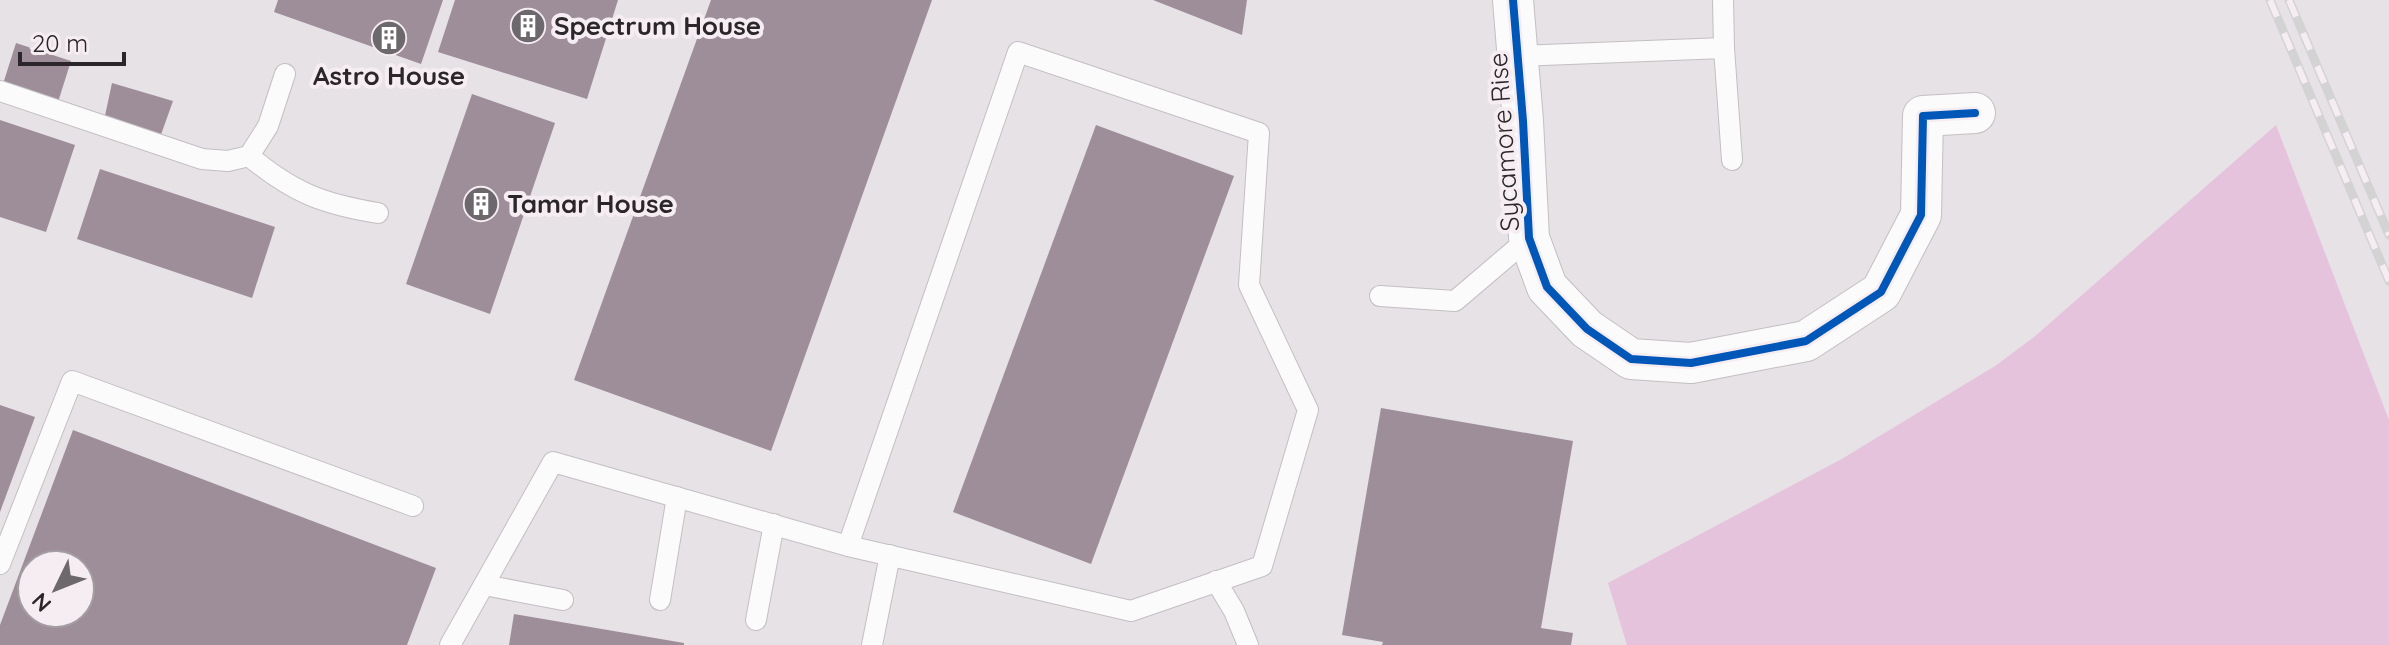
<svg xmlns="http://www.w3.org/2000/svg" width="2389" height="645" viewBox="0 0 2389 645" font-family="Quicksand,sans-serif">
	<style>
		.green { fill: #e6c3dc }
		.building { fill: #9e8e9a; fill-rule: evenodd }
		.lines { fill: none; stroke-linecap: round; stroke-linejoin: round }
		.lane-casing { stroke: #c3bfc2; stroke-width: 22 }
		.street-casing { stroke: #c3bfc2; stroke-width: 42 }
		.lane { stroke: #fbfbfb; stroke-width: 20 }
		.street { stroke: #fbfbfb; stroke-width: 40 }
		.rail-casing { stroke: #d4d3d4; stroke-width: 9 }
		.rail { stroke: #f6edf3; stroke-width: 6; stroke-dasharray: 18; stroke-linecap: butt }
		.cycleway-casing { stroke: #f6edf3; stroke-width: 13 }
		.cycleway { stroke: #0057b8; stroke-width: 8 }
		.labels { text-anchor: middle; stroke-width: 8; stroke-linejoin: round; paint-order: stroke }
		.poi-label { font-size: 26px; font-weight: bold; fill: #2a2629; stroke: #f6edf3; text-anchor: start }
		.street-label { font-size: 26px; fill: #2a2629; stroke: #f6edf3 }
	</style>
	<rect width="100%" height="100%" fill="#e7e2e5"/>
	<!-- green -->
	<path class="green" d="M2276,125l113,295v225h-762l-19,-62 232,-123 155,-94 39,-29z"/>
	<!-- building -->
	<g class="building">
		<path d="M278,0h165l-22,64 -147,-52z"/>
		<path d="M455,0h163l-31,99 -149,-47z"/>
		<path d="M711,0h221l-161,451 -197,-71z"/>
		<path d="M1153,0h94l-5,35z"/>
		<path d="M16,43l55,18 -13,41 -55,-18z"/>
		<path d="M112,83l61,18 -15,42 -55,-18z"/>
		<path d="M472,94l83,29 -65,191 -84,-30z"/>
		<path d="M0,120l75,25 -29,87 -46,-15z"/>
		<path d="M1096,125l138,51 -143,388 -138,-52z"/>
		<path d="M100,169l175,58 -23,71 -175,-59z"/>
		<path d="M0,405l35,12 -35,95z"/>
		<path d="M1381,408l192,33 -32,187 32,5 -2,12h-189l1,-3 -41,-7z"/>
		<path d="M73,430l363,138 -29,77h-407v-20zM32,565h48v48h-48z"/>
		<path d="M514,614l170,29v2h-175z"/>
	</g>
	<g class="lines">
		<defs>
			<g id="lane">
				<path d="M1723,0l1,48"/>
				<path d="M1519,56l205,-8 8,112"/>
				<path d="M0,91l202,68 26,2 21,-5 19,-30 17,-52"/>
				<path d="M249,156c43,36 73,48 129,57"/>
				<path d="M1380,296l75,5 74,-63"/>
				<path d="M0,564l72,-183 341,125"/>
				<path d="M1216,581l18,30 14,34"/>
				<path d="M484,585l79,15"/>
				<path d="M660,600l17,-103"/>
				<path d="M756,620l18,-96"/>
				<path d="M450,645l103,-183 295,84 283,65 131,-45 46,-156 -59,-125 10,-152 -241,-81 -170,494"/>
				<path d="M872,645l18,-90"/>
			</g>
			<path id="street" d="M1513,0l10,121 6,117 18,49 40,42 44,30 60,4 115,-22 75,-49 40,-77 2,-99 52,-3"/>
		</defs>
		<!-- lane casing -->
		<use href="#lane" class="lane-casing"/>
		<!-- street casing -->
		<use href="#street" class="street-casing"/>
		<!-- lane -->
		<use href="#lane" class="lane"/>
		<!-- street -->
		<use href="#street" class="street"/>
		<defs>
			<g id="rail">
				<path d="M2270,0l119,281"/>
				<path d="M2289,0l100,235"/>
			</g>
		</defs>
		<!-- rail casing -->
		<use href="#rail" class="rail-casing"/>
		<!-- rail -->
		<use href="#rail" class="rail"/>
		<defs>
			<path id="cycleway" d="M1513,0l10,121 6,117 18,49 40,42 44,30 60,4 115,-22 75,-49 40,-77 2,-99 52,-3"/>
		</defs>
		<!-- cycleway casing -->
		<use href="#cycleway" class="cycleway-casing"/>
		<!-- cycleway -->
		<use href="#cycleway" class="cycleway"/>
	</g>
	<!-- icons -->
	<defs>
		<symbol id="building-disc" viewBox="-11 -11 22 22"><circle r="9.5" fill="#6c686b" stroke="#f6edf3"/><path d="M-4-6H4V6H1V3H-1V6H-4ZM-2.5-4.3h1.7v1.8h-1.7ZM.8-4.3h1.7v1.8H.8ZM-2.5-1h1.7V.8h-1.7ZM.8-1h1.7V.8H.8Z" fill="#fff"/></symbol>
	</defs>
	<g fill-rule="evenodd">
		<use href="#building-disc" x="508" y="6" width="40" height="40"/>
		<use href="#building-disc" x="369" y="18" width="40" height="40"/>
		<use href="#building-disc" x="461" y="184" width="40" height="40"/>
	</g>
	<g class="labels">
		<!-- poi labels -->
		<g class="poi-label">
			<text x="554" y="35">Spectrum House</text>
			<text x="389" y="85" text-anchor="middle">Astro House</text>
			<text x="507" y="213">Tamar House</text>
		</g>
		<!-- street labels -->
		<g class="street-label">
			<text transform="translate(1504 142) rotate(-94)" y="9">Sycamore Rise</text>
		</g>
	</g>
	<!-- north arrow -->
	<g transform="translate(56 589) rotate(227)"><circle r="38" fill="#f6edf3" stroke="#a49da2" stroke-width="2"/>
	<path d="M0-6L14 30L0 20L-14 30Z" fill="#6c686b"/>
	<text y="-12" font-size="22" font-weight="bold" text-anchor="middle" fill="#2a2629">N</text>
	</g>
	<!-- scale -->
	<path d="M20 52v12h104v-12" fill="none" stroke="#2a2629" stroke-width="4"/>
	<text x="32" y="52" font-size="24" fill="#2a2629" stroke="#f6edf3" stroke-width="6" paint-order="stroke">20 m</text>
</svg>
